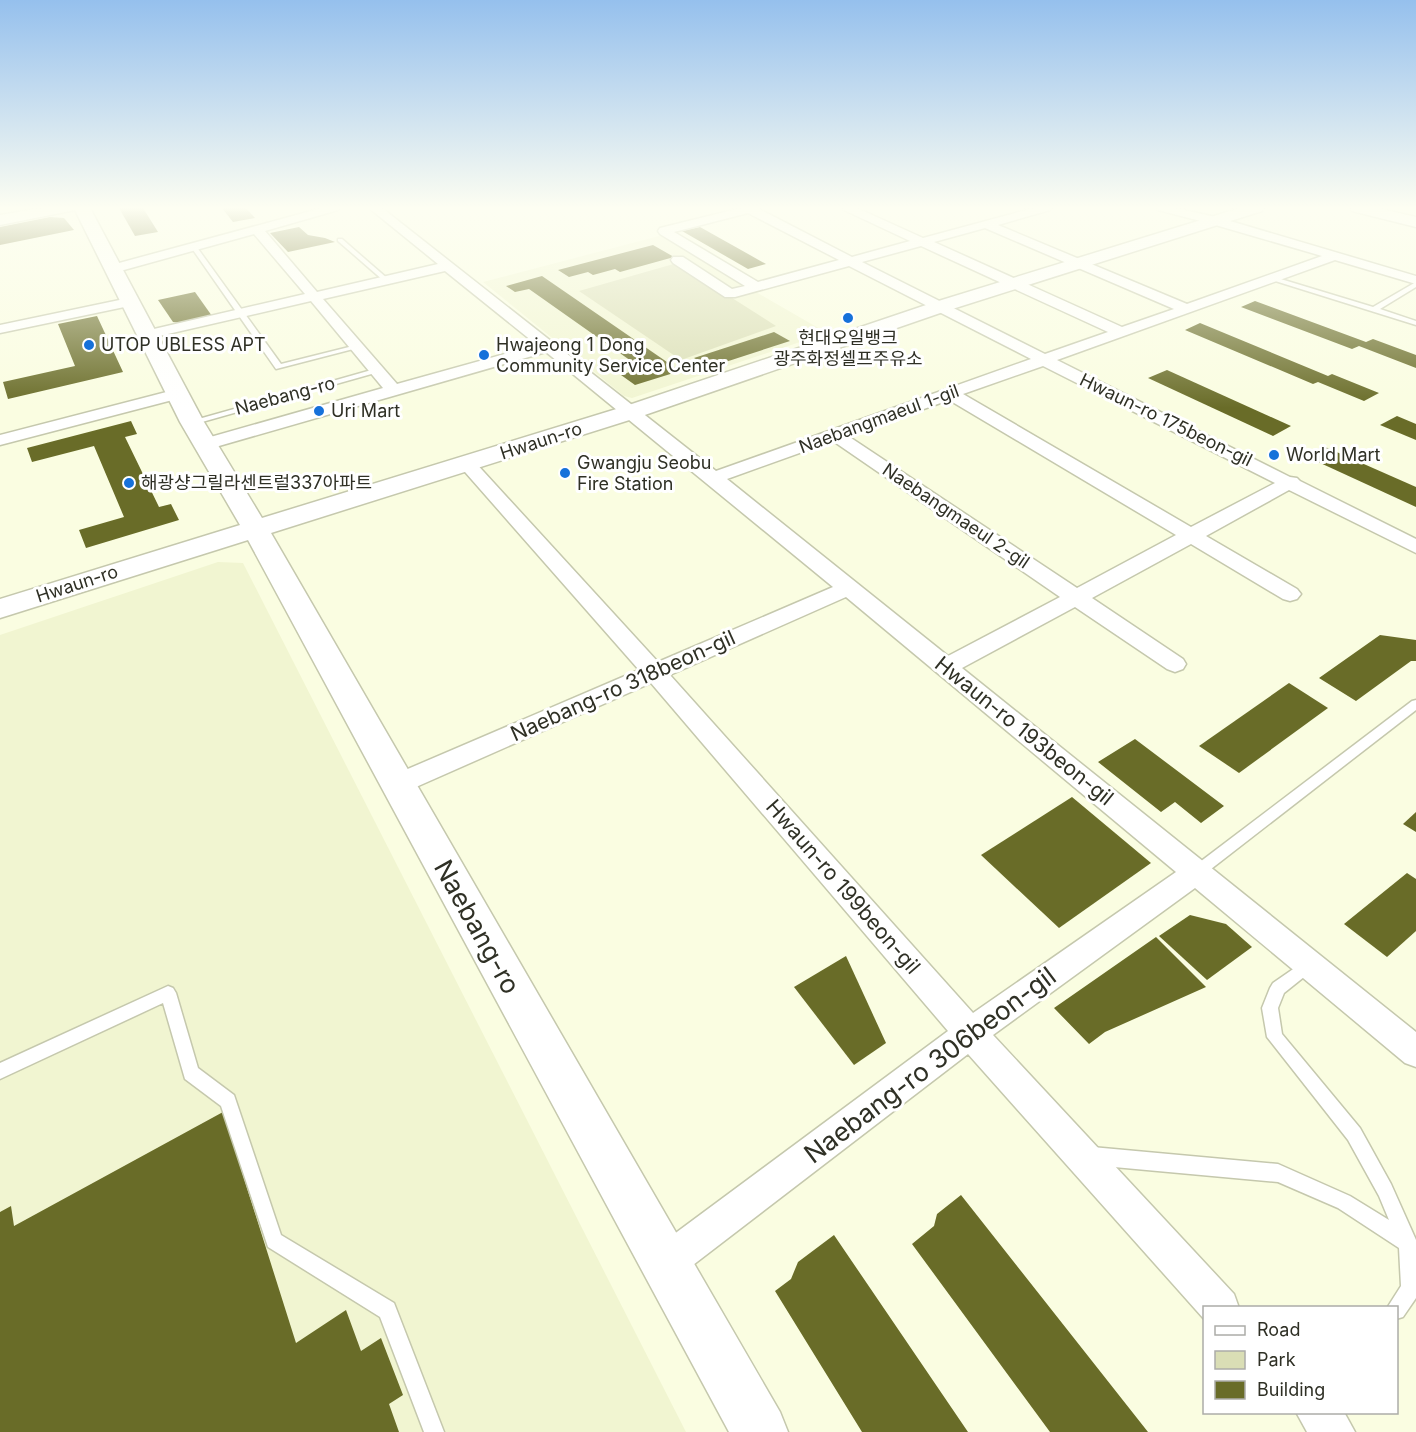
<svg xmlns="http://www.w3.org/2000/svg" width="1416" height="1432" viewBox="0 0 1416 1432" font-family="Inter,'Noto Sans KR',sans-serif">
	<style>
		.built { fill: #f1f5d1 }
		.green { fill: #dadeb5 }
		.building { fill: #696c28 }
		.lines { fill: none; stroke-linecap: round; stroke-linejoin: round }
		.lane-casing { stroke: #c5c8ad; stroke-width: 3 }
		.street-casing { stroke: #c5c8ad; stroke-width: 3 }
		.secondary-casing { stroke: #c5c8ad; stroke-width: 3 }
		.primary-casing { stroke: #c5c8ad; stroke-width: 3 }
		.lane { fill: #fff; fill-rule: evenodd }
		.street { fill: #fff; fill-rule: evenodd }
		.secondary { fill: #fff; fill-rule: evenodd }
		.primary { fill: #fff; fill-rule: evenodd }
		.poi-dot { fill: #1671da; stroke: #fff; stroke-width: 2 }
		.labels { text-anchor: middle; stroke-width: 6; stroke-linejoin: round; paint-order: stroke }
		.far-poi-label { font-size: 18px; fill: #2f3025; stroke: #fff; text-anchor: start }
		.far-street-label { font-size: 18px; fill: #2f3025; stroke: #fff }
		.street-label { font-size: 21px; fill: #2f3025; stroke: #fff }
		.near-street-label { font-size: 26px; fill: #2f3025; stroke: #fff }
	</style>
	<rect width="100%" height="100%" fill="#fafde1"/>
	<!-- built -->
	<g class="built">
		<path d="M663,235l86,53 78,45 -195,65 -8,-2 -141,-114z"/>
		<path d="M218,562l25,1 443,869h-686v-797z"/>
	</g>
	<!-- green -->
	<path class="green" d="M677,263l99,63 -95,34 -102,-69z"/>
	<!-- building -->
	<g class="building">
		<path d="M119,208h24l15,24 -23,4z"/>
		<path d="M222,208h24l9,10 -22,4z"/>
		<path d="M50,217l14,1 10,12 -74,15v-18z"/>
		<path d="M299,227l9,8 17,3 10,4 -47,10 -18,-19z"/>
		<path d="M700,227l66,37 -18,5 -66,-38z"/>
		<path d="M653,245l21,12 -54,15 -5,-3 -22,6 -5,-3 -19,5 -11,-7z"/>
		<path d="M542,276l138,95 -45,14 -14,-10 20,-7 -112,-79 -14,3 -9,-6z"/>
		<path d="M195,292l17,24 -31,7 -8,-1 -15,-22z"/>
		<path d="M1255,301l111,41 7,-3 43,16v13l-57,-22 -7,3 -111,-42z"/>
		<path d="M97,316l26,56 -115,27 -5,-17 72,-16 -17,-42z"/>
		<path d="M1200,323l128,53 4,-2 47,19 -15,8 -46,-19 -5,2 -128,-54z"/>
		<path d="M774,332l16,9 -80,26 -16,-9z"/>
		<path d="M1167,370l124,56 -18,10 -125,-58z"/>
		<path d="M1397,416l19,8v16l-36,-15z"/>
		<path d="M131,421l6,13 -12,3 34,70 12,-3 8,16 -93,28 -7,-18 45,-13 -30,-71 -62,16 -5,-14z"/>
		<path d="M1323,446l93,41v20l-111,-51z"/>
		<path d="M1380,635l36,5v21h-5l-55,40 -37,-23z"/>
		<path d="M1289,683l39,25 -89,65 -40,-27z"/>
		<path d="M1135,739l89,67 -23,17 -26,-21 -14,10 -63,-50z"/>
		<path d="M1072,797l79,66 -92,65 -78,-73z"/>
		<path d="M1416,812v20l-13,-8z"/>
		<path d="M1407,873l9,6v52l-29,26 -43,-33z"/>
		<path d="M1190,915l36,9 26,23 -45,33 -48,-44z"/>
		<path d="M1156,937l50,50 -101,45 -16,12 -35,-36z"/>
		<path d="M846,956l40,87 -32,22 -60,-78z"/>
		<path d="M223,1112l73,231 50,-33 15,41 20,-13 22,57 -14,9 10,28h-399v-220l11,-6 3,20z"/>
		<path d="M961,1195l187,237h-98l-138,-188 22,-18 3,-12z"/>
		<path d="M834,1235l134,197h-106l-87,-141 16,-12 7,-17z"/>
	</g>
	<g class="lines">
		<defs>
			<g id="lane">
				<path d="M338,239h4l46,40v2h-4l-46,-40z"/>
				<path d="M192,246h4l85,118 76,-19 4,2 -85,22 -85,-122z"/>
				<path d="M1274,277l99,30 43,-25v5l-36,22 36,12v4l-144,-45v-2z"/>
				<path d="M375,369l7,2 -187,53 -7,-2z"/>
				<path d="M1416,700v10l-214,166 -5,2 -5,-2 -2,-4 2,-4 220,-167z"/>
				<path d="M1299,965l5,2 3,5 -3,5 -20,16 -6,15 4,26 78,94 31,56 25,56v58l-13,19 -7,2v-11h-9l14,-22 -2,-38 -61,-40 -60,-26 -186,-17 -6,-3 -3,-6 3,-6 6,-3 186,17 72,32 39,24 -10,-24 -31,-56 -81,-103 -5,-29 8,-20 3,-5z"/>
				<path d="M168,986l5,2 3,5 22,75 36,27 47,140 113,68 50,129h-20l-44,-115 -112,-70 -47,-141 -36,-27 -22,-76 -163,76v-16z"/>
			</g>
			<g id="street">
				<path d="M322,208h18l-2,2 -73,21 52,61 121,-28 -69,-56h13l334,263 315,-112 -182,-93 -114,31h-10l-52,-34 -2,-3 2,-3h10l49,32 13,-3 -85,-52 -2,-3 2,-3 81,-20h19l-1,1 93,48 58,-16 -66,-31 -2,-2h15l66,30 111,-30h18l-2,2 -52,15 189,79 135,-48 -110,-32 -54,-14 -2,-2h19l45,10 196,58v8l-81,-24 -278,100 233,117 7,1 3,3 116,58v14l-127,-63 -83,46 91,53 4,5 -4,5 -7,2 -7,-2 -92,-55 -99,54 91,61 3,5 -3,5 -8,3 -8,-3 -92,-62 -113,61 454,364v35l-11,-4 -210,-175 -202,147 241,259 5,14h-35v11l-236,-265 -288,221 -13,6 -13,-6 -6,-13 6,-13 294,-218 -297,-348 -244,108 -9,3 -9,-3 -4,-7 4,-7 250,-107 -181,-206 3,-4h12l185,202 175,-75 -287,-235 -334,96h-12l-3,-4 3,-4 183,-52 -72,-87 -165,38 -5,-1 -2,-3 2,-3 164,-38 -51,-60 -141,39 -7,-4 2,-3zM748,213l91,47 -81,22 -84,-50zM985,228l189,81 -52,18 -188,-85zM921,246l187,86 -63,22 -183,-92zM445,271l92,74 -140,39 -74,-85zM1043,366l232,117 -84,44 -228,-133zM949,400l227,135 -99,53 -229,-152zM833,441l227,156 -112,59 -221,-177zM846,597l330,275 -203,141 -303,-338z"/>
				<path d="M129,298l5,1 2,3 -2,3 -134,28v-8z"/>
				<path d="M178,389l6,2 2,3 -2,3 -184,48v-10z"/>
				<path d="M1296,1412h48l11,20h-48z"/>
			</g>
			<path id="secondary" d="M42,208h48l114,214 58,96 361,-111 309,-104 308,-95h24l-2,3 -316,100 -307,106 -368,116 509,879 8,20h-59l-481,-892 -248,78v-19l240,-74 -60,-103 -105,-212 -75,15v-10z"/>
			<path id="primary" d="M1350,208h27l39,9v10l-64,-16z"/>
		</defs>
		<!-- lane casing -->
		<use href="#lane" class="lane-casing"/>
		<!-- street casing -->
		<use href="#street" class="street-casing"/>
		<!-- secondary casing -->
		<use href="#secondary" class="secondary-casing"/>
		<!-- primary casing -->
		<use href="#primary" class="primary-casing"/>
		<!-- lane -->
		<use href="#lane" class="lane"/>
		<!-- street -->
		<use href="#street" class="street"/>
		<!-- secondary -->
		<use href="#secondary" class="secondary"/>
		<!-- primary -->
		<use href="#primary" class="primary"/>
	</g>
	<!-- sky -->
	<linearGradient id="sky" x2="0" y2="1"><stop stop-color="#95c0ed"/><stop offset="0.51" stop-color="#fdfef2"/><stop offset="1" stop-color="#fdfef2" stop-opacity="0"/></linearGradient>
	<rect width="1416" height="408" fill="url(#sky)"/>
	<!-- markers -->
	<g class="poi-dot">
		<circle cx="848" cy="318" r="6"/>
		<circle cx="89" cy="345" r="6"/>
		<circle cx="484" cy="355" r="6"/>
		<circle cx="319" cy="411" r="6"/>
		<circle cx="1274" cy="455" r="6"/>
		<circle cx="565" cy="473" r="6"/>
		<circle cx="129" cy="483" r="6"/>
	</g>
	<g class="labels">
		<!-- far-poi labels -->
		<g class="far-poi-label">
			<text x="848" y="344" text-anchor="middle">현대오일뱅크<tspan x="848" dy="21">광주화정셀프주유소</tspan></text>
			<text x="101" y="351">UTOP UBLESS APT</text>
			<text x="496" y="351">Hwajeong 1 Dong<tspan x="496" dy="21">Community Service Center</tspan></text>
			<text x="331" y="417">Uri Mart</text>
			<text x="1286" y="461">World Mart</text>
			<text x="577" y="469">Gwangju Seobu<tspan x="577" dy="21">Fire Station</tspan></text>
			<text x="141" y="489">해광샹그릴라센트럴337아파트</text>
		</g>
		<!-- far-street labels -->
		<g class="far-street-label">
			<text transform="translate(285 396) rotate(-15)" y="6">Naebang-ro</text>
			<text transform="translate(879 419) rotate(-20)" y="6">Naebangmaeul 1-gil</text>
			<text transform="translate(1166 420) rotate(26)" y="6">Hwaun-ro 175beon-gil</text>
			<text transform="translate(541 441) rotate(-18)" y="6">Hwaun-ro</text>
			<text transform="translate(956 516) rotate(34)" y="6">Naebangmaeul 2-gil</text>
			<text transform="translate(77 584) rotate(-18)" y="6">Hwaun-ro</text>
		</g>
		<!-- street labels -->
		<g class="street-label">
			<text transform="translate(623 686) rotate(-24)" y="7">Naebang-ro 318beon-gil</text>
			<text transform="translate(1024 731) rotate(39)" y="7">Hwaun-ro 193beon-gil</text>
			<text transform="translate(843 887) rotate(49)" y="7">Hwaun-ro 199beon-gil</text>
		</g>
		<!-- near-street labels -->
		<g class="near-street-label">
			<text transform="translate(477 927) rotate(61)" y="9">Naebang-ro</text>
			<text transform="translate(930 1065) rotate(-37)" y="9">Naebang-ro 306beon-gil</text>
		</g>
	</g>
	<!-- legend -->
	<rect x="1203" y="1306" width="195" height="108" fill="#ffffff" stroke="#acaca8" stroke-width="1.5"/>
	<rect x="1215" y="1326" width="30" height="9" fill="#ffffff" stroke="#acaca8" stroke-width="1.5"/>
	<text x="1257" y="1336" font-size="18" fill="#2f3025">Road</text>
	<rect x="1215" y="1351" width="30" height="18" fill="#dadeb5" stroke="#acaca8" stroke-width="1.5"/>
	<text x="1257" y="1366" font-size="18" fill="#2f3025">Park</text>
	<rect x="1215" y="1381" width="30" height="18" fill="#696c28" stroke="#acaca8" stroke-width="1.5"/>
	<text x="1257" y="1396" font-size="18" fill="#2f3025">Building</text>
</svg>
